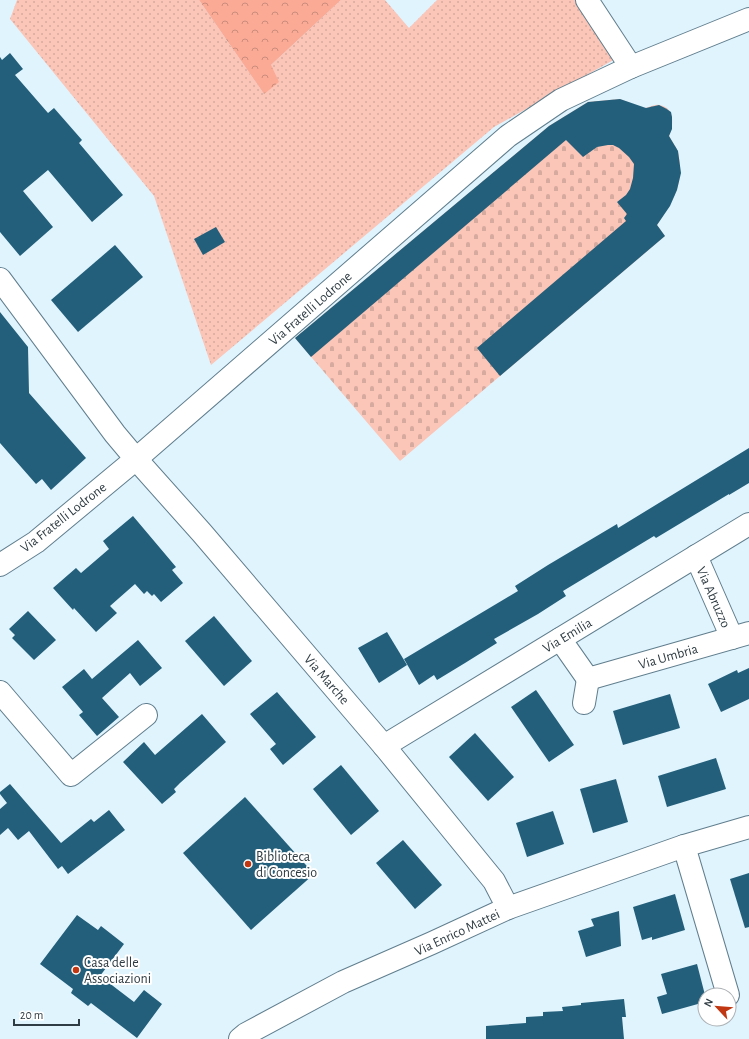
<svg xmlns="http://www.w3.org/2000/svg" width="749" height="1039" viewBox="0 0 749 1039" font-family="'Alegreya Sans',sans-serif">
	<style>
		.grass { fill: url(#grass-dots) }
		.forest { fill: url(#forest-crowns) }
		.cemetery { fill: url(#cemetery-stones) }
		.building { fill: #235f7a }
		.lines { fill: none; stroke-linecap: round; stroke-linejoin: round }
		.minor-casing { stroke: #607e8d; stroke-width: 24 }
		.tertiary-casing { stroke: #607e8d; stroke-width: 24 }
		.minor { stroke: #fff; stroke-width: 22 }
		.tertiary { stroke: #fff; stroke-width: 22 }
		.poi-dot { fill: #c13711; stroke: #fff; stroke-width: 1.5 }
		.labels { text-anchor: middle; stroke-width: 4; stroke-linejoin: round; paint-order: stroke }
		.street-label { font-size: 14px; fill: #2f3c43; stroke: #fff }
		.poi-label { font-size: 14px; fill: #2f3c43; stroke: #fff; text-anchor: start }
	</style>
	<defs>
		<pattern id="grass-dots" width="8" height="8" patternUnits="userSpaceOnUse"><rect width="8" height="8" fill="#fbc5b7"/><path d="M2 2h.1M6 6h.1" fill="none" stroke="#d7aa9f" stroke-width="1.8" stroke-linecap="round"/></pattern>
		<pattern id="forest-crowns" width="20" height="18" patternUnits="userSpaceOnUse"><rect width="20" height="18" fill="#faaa95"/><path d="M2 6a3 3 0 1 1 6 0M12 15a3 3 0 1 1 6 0" fill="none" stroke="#cb8c7b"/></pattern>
		<pattern id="cemetery-stones" width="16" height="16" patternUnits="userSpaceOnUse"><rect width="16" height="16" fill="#fbc5b7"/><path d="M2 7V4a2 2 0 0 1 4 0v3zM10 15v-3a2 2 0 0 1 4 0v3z" fill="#d7aa9f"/></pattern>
	</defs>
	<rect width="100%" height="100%" fill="#e0f4fe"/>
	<!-- grass -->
	<path class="grass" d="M17,0h182l65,94 7,-29 70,-65h44l24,28 28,-28h143l37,58 -123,69 -283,238 -57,-169 -144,-177z"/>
	<!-- forest -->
	<path class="forest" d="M199,0h142l-70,65 8,17 -15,12z"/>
	<!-- cemetery -->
	<path class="cemetery" d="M620,99c8,3 16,7 24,9 5,0 10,-4 15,-3 16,2 15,20 10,31 3,5 7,11 9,16 7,31 -5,49 -21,73l8,11 -265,225 -105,-123 254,-212 39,-24z"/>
	<!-- building -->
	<g class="building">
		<path d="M10,53l13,16 -8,6 33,38 6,-5 28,32 -3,3 44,52 -31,27 -44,-52 -25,21 30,36 -33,29 -20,-24v-175l2,3z"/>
		<path d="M620,99l26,9 13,-3 6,3 6,4 1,5v12l-3,7 9,15 3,22 -4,17 -7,16 -13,19 8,11 -165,140 -23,-28 149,-127 -2,-3 3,-4 -10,-12 9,-7 4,-6 3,-11 1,-14 -5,-7 -10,-9 -6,-3h-5l-11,2 -14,10 -17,-17 -255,217 -16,-19 254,-212 39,-24z"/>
		<path d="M216,227l9,15 -22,13 -9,-16z"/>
		<path d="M115,245l28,32 -65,55 -27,-32z"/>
		<path d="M0,312l28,35 1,46 57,65 -35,32 -9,-11 -6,5 -36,-41z"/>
		<path d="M749,448v35l-20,12v-1l-73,44 -2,-2 -91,55 3,5 -28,18 -44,25 3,4 -32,20 -28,17 -3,-5 -15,10 -15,-26 114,-68 -3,-5 33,-21 69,-41 1,4z"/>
		<path d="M133,516l43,51 -4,3 11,13 -22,19 -7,-8 -2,2 -5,-5 -3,3 -9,-10 -25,22 7,7 -21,19 -22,-24 -1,2 -20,-22 23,-20 5,5 28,-24 -6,-8z"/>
		<path d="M28,611l28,29 -22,20 -22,-22 3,-3 -6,-6z"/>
		<path d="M214,616l38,45 -28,25 -39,-45z"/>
		<path d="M387,632l20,33 -28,18 -21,-35z"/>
		<path d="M138,640l24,28 -22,18 -10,-13 -28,25 17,19 -22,19 -18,-21 4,-3 -21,-25 22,-18 8,10z"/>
		<path d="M749,668v31l-28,13 -13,-28 29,-14 1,3z"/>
		<path d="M536,690l38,55 -25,17 -38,-55z"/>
		<path d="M277,692l39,45 -33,28 -13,-16 6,-5 -26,-30z"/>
		<path d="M670,694l10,34 -57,17 -10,-34z"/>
		<path d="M202,714l24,28 -46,41 -6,6 2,3 -14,12 -39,-42 21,-20 11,13z"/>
		<path d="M475,733l39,44 -26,24 -39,-44z"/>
		<path d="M716,758l10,31 -59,18 -9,-31z"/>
		<path d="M341,765l38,46 -28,24 -38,-46z"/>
		<path d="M616,779l12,43 -35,11 -13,-44z"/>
		<path d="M10,784l51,59 30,-24 3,3 15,-12 16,20 -57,44 -6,-8 -4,3 -29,-38 -11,9 -10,-12 -8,7v-26l7,-6 -7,-9v-2z"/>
		<path d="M245,797l69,77 -63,56 -68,-77z"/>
		<path d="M553,811l11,33 -37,13 -11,-34z"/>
		<path d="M403,840l39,45 -27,24 -39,-46z"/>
		<path d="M749,873v54l-4,1 -15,-49z"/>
		<path d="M675,894l10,36 -33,10v-3l-10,3 -9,-33z"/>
		<path d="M619,911l2,35 -35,11 -8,-26 16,-5 -3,-7z"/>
		<path d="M77,915l21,15 3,-4 23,18 -24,32 34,26 10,-12 18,14 -25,34 -46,-35 -3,3 -17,-13 2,-4 -33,-25z"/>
		<path d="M697,964l8,31v7l-43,12 -5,-17 10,-3 -6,-20z"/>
		<path d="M624,999l2,18h-4l2,22h-138v-13l40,-3v-6l17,-1v-4l20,-1 -1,-4 19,-2v-2z"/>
	</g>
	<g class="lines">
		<defs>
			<g id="minor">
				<path d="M587,0l44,67"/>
				<path d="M0,279l115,155 21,25 66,74 182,213 110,135 14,27"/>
				<path d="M696,556l36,82"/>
				<path d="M0,565l36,-23 100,-83 372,-323 53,-36 70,-33 118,-48"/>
				<path d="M560,639l28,40 161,-46"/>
				<path d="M0,692l71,83 75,-60"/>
				<path d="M584,703l4,-24"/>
				<path d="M384,746l365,-222"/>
				<path d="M684,846l44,149"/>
			</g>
			<path id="tertiary" d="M240,1039l6,-5 97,-52 89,-39 76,-35 176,-62 65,-19"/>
		</defs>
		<!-- minor casing -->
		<use href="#minor" class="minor-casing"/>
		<!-- tertiary casing -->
		<use href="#tertiary" class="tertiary-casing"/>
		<!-- minor -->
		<use href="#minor" class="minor"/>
		<!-- tertiary -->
		<use href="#tertiary" class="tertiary"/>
	</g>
	<!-- markers -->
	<g class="poi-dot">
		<circle cx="248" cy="864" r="4"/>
		<circle cx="76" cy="970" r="4"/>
	</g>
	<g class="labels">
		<!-- street labels -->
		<g class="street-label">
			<text transform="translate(310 308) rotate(-41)" y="5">Via Fratelli Lodrone</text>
			<text transform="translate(63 517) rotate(-38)" y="5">Via Fratelli Lodrone</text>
			<text transform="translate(714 597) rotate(66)" y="5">Via Abruzzo</text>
			<text transform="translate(567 635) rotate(-31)" y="5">Via Emilia</text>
			<text transform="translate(668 656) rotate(-16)" y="5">Via Umbria</text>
			<text transform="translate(327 679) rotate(49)" y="5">Via Marche</text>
			<text transform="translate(457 932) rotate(-25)" y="5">Via Enrico Mattei</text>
		</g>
		<!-- poi labels -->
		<g class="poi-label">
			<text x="256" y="861">Biblioteca<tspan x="256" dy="16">di Concesio</tspan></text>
			<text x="84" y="967">Casa delle<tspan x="84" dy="16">Associazioni</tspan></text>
		</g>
	</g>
	<!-- north arrow -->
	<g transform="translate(717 1007) rotate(296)"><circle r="19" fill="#ffffff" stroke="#acb1b4"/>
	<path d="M0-3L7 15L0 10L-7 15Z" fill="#c13711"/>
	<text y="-6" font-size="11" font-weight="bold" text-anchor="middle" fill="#2f3c43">N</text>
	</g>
	<!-- scale -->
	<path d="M14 1019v6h65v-6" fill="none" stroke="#2f3c43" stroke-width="2"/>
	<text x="20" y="1019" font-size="12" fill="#2f3c43" stroke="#ffffff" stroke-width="3" paint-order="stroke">20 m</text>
</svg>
